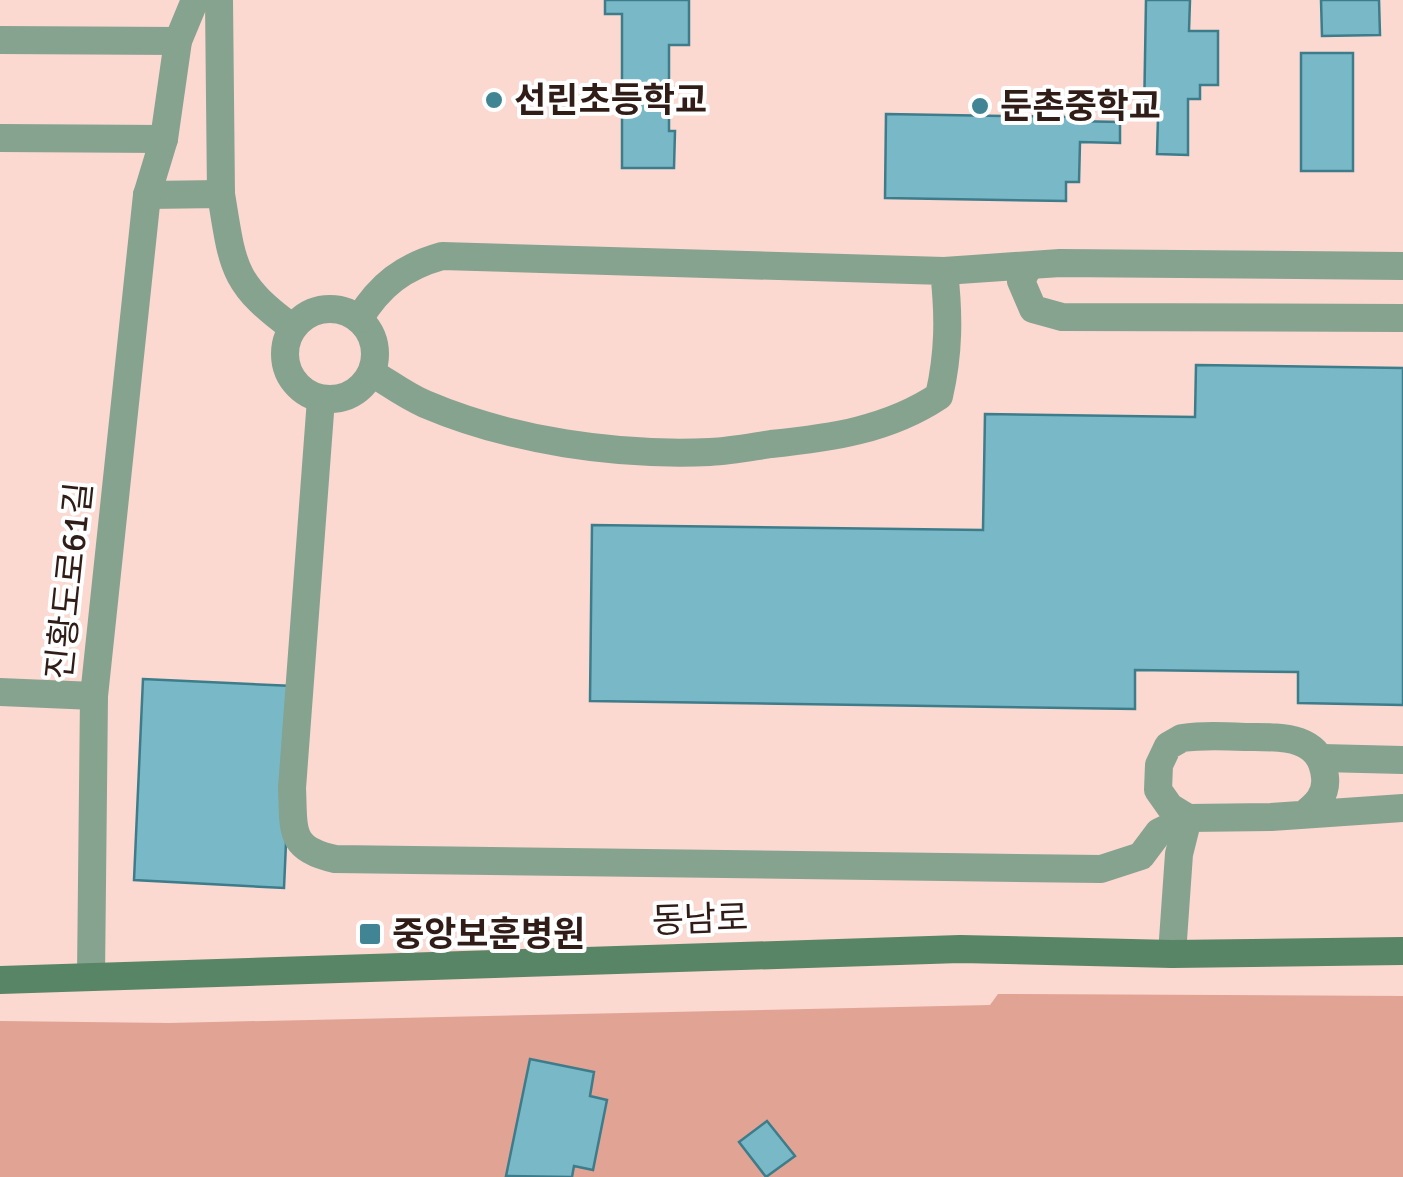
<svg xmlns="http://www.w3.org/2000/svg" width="1403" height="1177" viewBox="0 0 1403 1177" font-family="Signika,'Noto Sans KR',sans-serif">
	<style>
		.green { fill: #e1a394 }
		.building { fill: #79b9c7; stroke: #3d7c8a; stroke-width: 2.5 }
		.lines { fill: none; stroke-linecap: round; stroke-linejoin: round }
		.minor { stroke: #85a38e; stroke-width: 28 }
		.tertiary { stroke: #85a38e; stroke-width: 28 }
		.secondary { stroke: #578566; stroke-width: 28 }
		.poi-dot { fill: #418594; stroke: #fff; stroke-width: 4 }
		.labels { text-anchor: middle; stroke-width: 8; stroke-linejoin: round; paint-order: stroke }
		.poi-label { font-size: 35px; font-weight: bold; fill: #311d18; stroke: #fff; text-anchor: start }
		.street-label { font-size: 35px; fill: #311d18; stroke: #fff }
	</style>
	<rect width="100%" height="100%" fill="#fbd8d0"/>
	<!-- green -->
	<path class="green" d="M998,994l405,2v181h-1403v-156l169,2 821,-18z"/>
	<!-- building -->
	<g class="building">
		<path d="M605,0h84v45h-20v86h6l-1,37h-52v-154h-17z"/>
		<path d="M1146,0h44l-1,31h29v54h-18v14h-12v56l-31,-1 1,-37h-14z"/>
		<path d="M1321,0h58l1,35 -58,1z"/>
		<rect x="1301" y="53" width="52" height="118"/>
		<path d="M886,114l186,3v4l48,1v21l-40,-1 -1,40h-13v19l-181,-3z"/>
		<path d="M1196,365l207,3v337l-105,-2v-31l-163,-2v39l-545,-8 2,-176 391,5 2,-116 210,3z"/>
		<path d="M143,679l150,7 -9,202 -150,-8z"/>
		<path d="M530,1059l64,13 -4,24 17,4 -14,70 -19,-4 -2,11 -66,-1z"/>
		<path d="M767,1121l28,35 -29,21 -27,-35z"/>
	</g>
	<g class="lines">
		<!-- minor -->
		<g class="minor">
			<path d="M0,40l178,1"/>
			<path d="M0,138l164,1"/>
			<path d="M147,195l74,-1c12,72 10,89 72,134"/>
			<path d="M1029,266l-8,15 12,28 29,8 341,1"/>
			<path d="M944,271l116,-8 343,3"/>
			<circle cx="330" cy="354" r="45"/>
			<path d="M359,319c21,-34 44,-52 83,-63l502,15c5,44 5,82 -5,125 -51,34 -109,42 -168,48 -20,3 -40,7 -61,8 -93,4 -198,-11 -285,-48 -19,-8 -36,-21 -53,-31"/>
			<path d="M321,399l-29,389c2,42 -4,61 43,71l766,10 40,-13 18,-24 29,-14"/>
			<path d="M0,692l94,4"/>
			<path d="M1322,758l81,2"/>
			<path d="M1303,815c13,-10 24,-20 22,-38 -4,-43 -46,-40 -80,-40 -21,-1 -42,-2 -63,1l-14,8 -9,19 -1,25 12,17 18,11 83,-1 132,-9"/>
			<path d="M1172,954l7,-100 9,-36"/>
			<path d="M91,976l3,-280 53,-501 17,-56 14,-98 17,-41"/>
		</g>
		<!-- tertiary -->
		<path class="tertiary" d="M219,0l2,194"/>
		<!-- secondary -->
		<path class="secondary" d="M0,980l960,-31 212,5 231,-3"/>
	</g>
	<!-- markers -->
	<g class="poi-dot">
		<circle cx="494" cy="100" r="10"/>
		<circle cx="980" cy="106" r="10"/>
		<rect x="358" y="922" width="24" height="24" rx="5"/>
	</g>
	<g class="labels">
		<!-- poi labels -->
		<g class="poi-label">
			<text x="514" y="112">선린초등학교</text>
			<text x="1000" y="118">둔촌중학교</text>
			<text x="392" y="946">중앙보훈병원</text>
		</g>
		<!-- street labels -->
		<g class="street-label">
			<text transform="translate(69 581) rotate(-84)" y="12">진황도로61길</text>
			<text transform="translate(700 919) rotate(-2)" y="12">동남로</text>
		</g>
	</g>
</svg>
